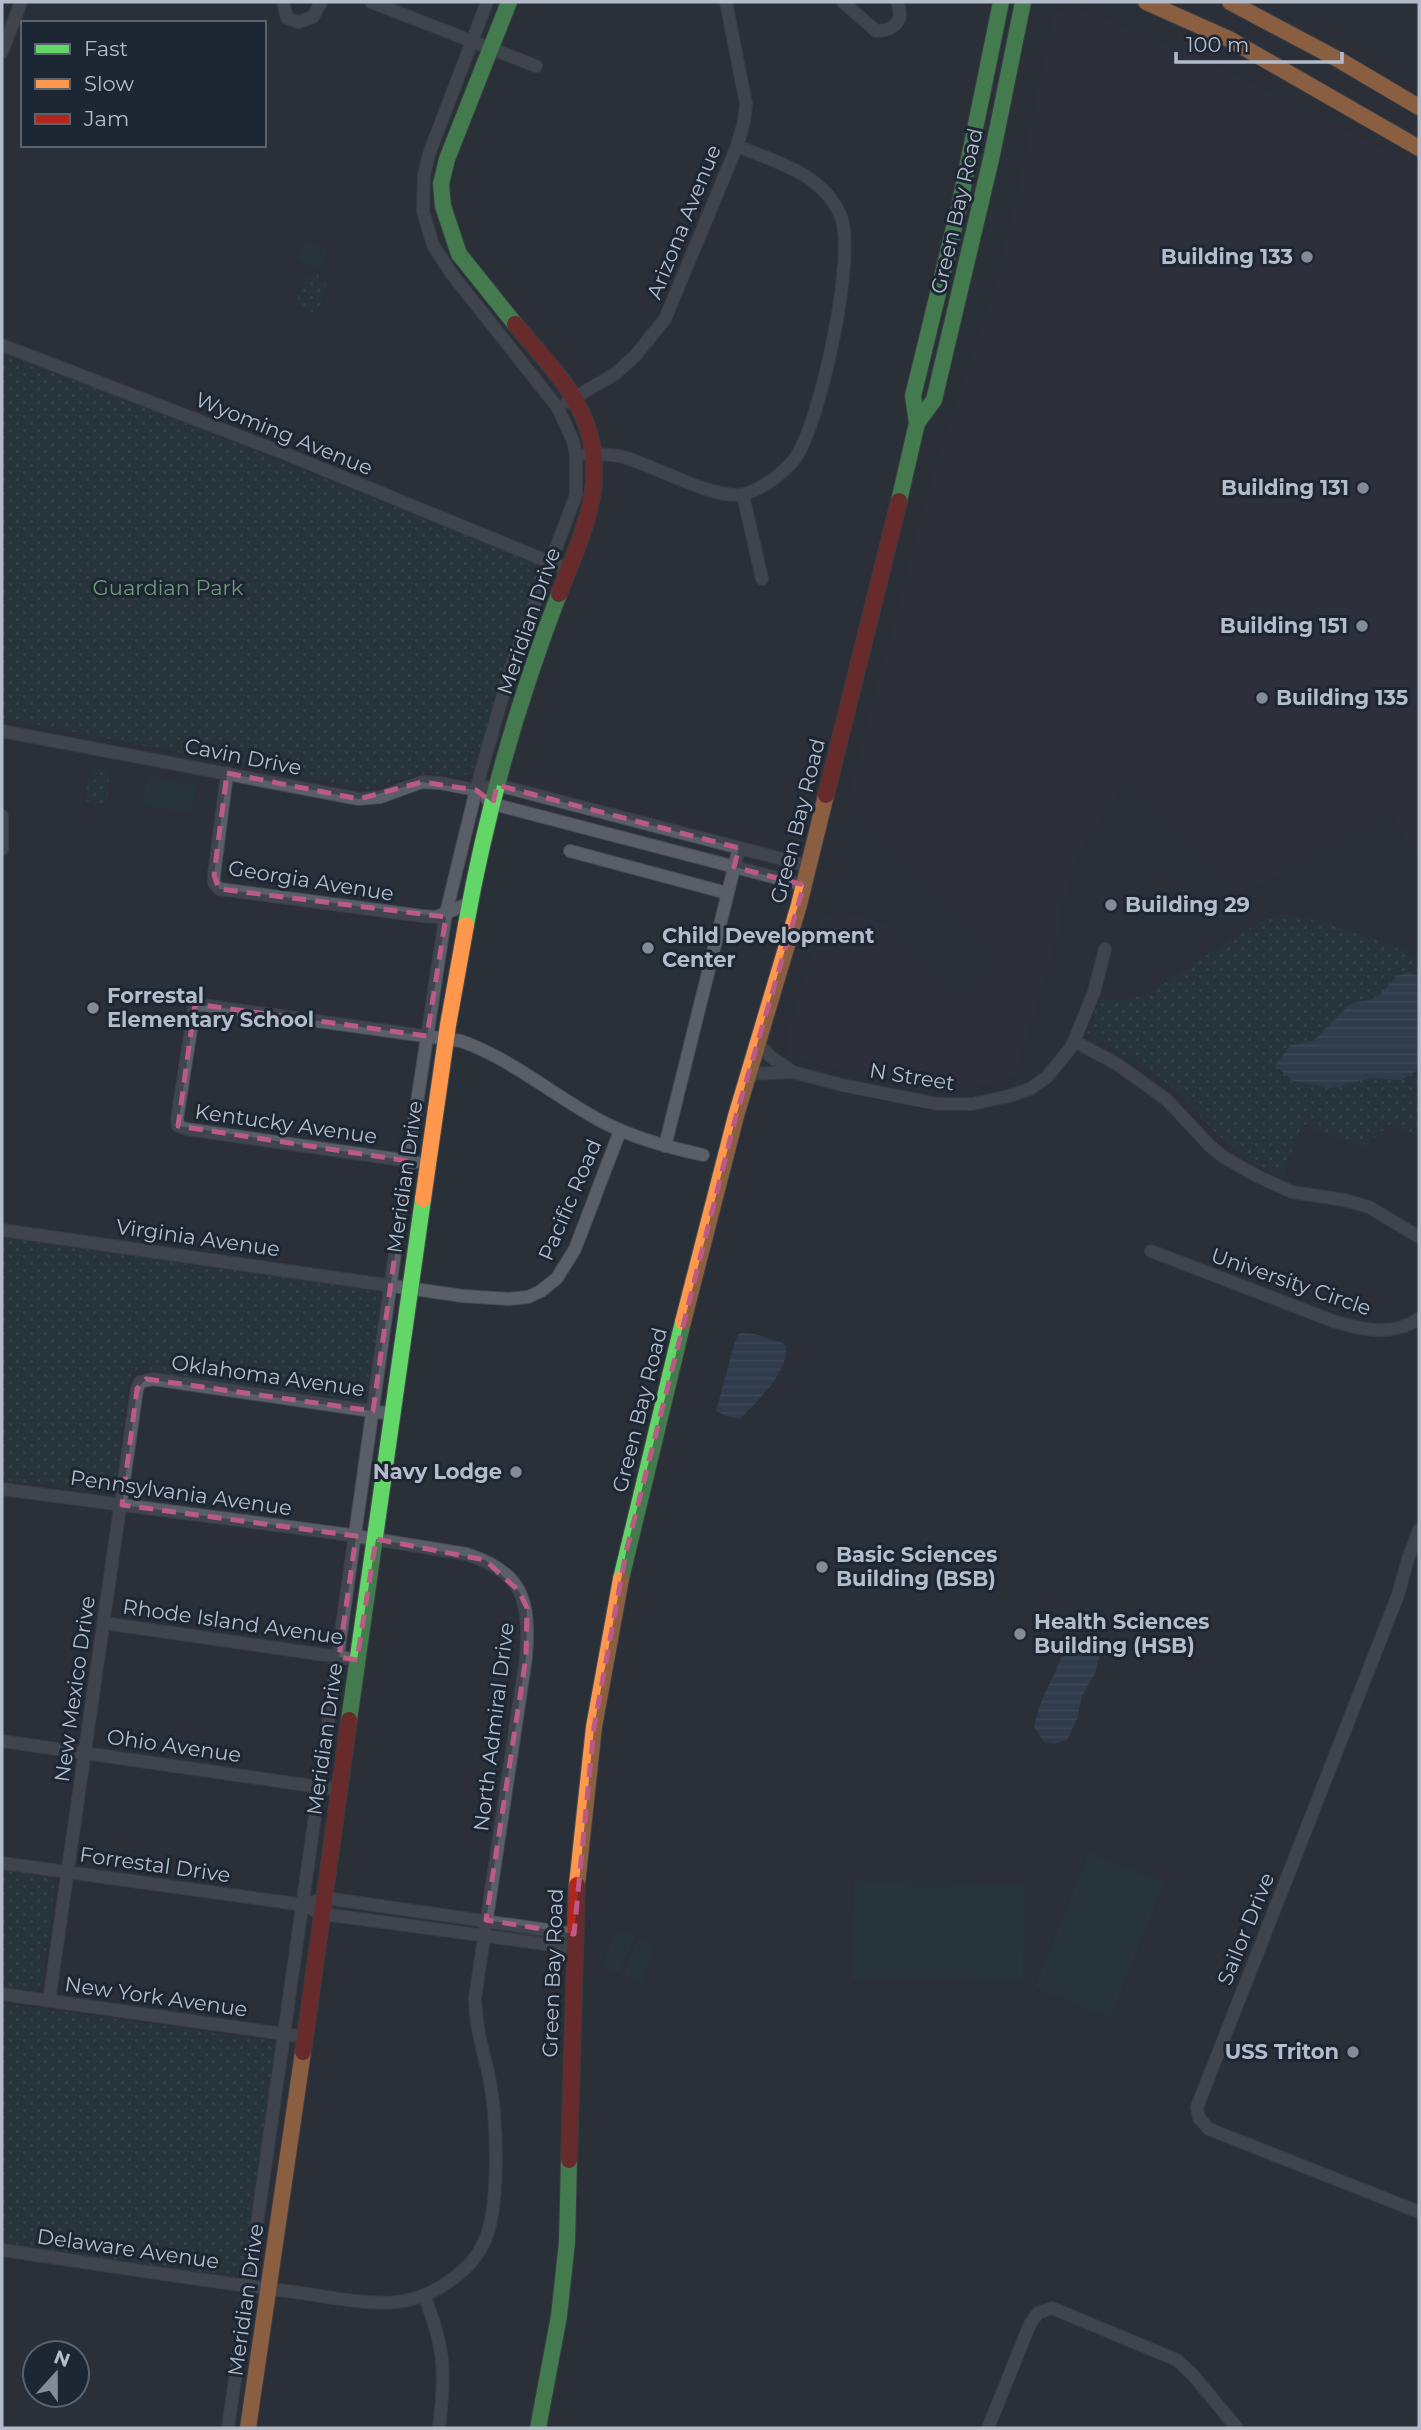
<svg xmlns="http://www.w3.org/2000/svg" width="1421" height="2430" viewBox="0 0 1421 2430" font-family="Montserrat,sans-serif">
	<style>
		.medical { fill: #31303e }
		.park { fill: url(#park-dots) }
		.pitch { fill: #273a3e }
		.water { fill: url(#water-rules) }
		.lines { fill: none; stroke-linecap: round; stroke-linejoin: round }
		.street-casing { stroke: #484c53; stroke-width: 14 }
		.fast-casing { stroke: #484c53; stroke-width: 18 }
		.slow-casing { stroke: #484c53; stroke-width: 18 }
		.jam-casing { stroke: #484c53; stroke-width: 18 }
		.street { stroke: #5a5e66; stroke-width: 12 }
		.fast { stroke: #63d668; stroke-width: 16 }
		.slow { stroke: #ff974d; stroke-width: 16 }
		.jam { stroke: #b3261e; stroke-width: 16 }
		.marked { fill: none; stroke: #bc5a87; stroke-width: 5; stroke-dasharray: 14 9; stroke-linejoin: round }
		.poi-dot { fill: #848b96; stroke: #1d2633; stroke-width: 2.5 }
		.labels { text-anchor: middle; stroke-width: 6; stroke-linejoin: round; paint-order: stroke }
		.street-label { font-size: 21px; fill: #b4bcc9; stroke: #1d2633 }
		.poi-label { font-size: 21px; font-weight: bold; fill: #b4bcc9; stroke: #1d2633; text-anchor: start }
		.park-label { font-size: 21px; fill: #6b9a76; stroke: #1d2633 }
	</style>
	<defs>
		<pattern id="park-dots" width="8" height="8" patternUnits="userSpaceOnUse" patternTransform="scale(1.75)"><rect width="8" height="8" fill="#273a3e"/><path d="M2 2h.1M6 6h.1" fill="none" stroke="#445559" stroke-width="1.8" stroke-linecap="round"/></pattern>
		<pattern id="water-rules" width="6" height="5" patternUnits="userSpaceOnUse" patternTransform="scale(1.75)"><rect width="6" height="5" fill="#384963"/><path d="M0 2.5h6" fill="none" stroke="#526178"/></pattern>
	</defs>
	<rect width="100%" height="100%" fill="#2a3038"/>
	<!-- medical -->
	<path class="medical" d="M1071,5l134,55 131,63 83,47v689l-27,-42 -153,77 -12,-15 -100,-97 -50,74 -17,60 -2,20 -43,140 -49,14 -80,-14 -9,2 -92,-21 2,-23 35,-115 14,-9 56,15 70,71 39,-39 -103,-100 1,-2 -53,-53 87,-331 64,-193 19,-81 37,-183z"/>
	<!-- park -->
	<g class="park">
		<path d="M315,273l4,2 -1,6 10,4 -11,29 -22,-9 11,-28 6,2z"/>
		<path d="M2,350l541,216 -58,166 -9,35 -7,10c-22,-3 -40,-5 -61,0 -16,4 -27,12 -43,12l-363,-71z"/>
		<path d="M99,767c13,5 10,21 8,34l-10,5 -12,-6v-9l8,-23z"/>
		<path d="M1289,914c46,11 89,23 130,44v178l-32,-9 -23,20 -62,-23 -20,53 -32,-15 -34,-29 -37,-40 -27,-21 -65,-39 13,-34 26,1 21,-6 110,-71 17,-7z"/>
		<path d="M2,1237l369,51 9,5 1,7 -14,98 -3,3 -226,-31 -6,4 -3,7 -14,104 -4,8 -109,-13z"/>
		<path d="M2,1870l47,6 6,4 -13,105 -4,6 -36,-4z"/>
		<path d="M2,2003l265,37 7,4 2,6 -30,218 -3,7 -10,3 -231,-33z"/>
	</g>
	<!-- pitch -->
	<g class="pitch">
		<path d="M305,240l22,9 -7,20 -23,-9z"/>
		<path d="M148,775l49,10 -6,28 -49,-8z"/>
		<path d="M1089,1853l75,30 -54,135 -75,-30z"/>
		<path d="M853,1881l171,2 -1,98 -171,-1z"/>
		<path d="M617,1930l17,7 -15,37 -17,-7z"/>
		<path d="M638,1939l17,7 -14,36 -17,-7z"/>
	</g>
	<!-- water -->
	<g class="water">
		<path d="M1408,973l11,2v94l-17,11 -32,-2 -39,10 -38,-7 -18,-16 16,-20 22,-4 37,-37 27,-6 20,-22z"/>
		<path d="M743,1333l12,1 28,9 3,3c3,27 -29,55 -46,73l-14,-3 -10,-5 19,-70 4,-7z"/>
		<path d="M1083,1644l17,10 -5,19 -13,23 -5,23 -10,21 -13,4 -10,-2 -10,-15 5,-20 26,-57 8,-5z"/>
	</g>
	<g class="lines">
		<defs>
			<g id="street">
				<path d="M283,2l4,16 11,4 15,-5 8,-15"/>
				<path d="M371,2l165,64"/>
				<path d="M843,2l33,29c19,0 29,-11 21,-29"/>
				<path d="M2,52l19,-50"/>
				<path d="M2,345l279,107 288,118"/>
				<path d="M567,402l48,-28 20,-18 30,-37 72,-173 7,-24 2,-18 -20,-102"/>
				<path d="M586,454c12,0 26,0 37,3 31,8 92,44 121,37 19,-5 41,-22 52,-37 24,-35 62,-205 44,-243 -19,-41 -64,-52 -103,-68"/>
				<path d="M743,495l19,84"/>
				<path d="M2,731l357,68 21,-2 42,-15 18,1 36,7 21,-5 312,81"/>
				<path d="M227,773l-13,102v8l5,6 203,27 14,1 34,-14"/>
				<path d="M487,799l10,6 307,80"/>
				<path d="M2,816v33"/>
				<path d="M570,851l157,42"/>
				<path d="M1074,1041l43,23 50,36 43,46 15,12 34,19 33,15 52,8 25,7 50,30"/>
				<path d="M758,1043l13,14 22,15"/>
				<path d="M749,1074l44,-2 49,13 96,19h34l37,-8 21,-7 17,-12 25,-31 22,-54 11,-43"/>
				<path d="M665,1146l74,-298"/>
				<path d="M416,1162l-230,-33 -8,-3 -1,-7 18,-115 266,37c51,18 93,55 140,80 32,17 67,26 102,34"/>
				<path d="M2,1230l461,66 45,3 20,-2 13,-6 16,-13 18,-29 45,-118"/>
				<path d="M1151,1251l182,70c30,9 58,16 86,-2"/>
				<path d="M2,1489l341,45 123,20c58,18 64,47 60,103l-51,341c1,30 7,49 14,78 8,41 11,119 -2,159 -12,35 -54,63 -90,67 -36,3 -75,-7 -111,-11 -95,-12 -189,-27 -284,-41"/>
				<path d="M1419,1530l-11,29 -10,36 -201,512 2,11 10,11 210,83"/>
				<path d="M104,1623l242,35"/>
				<path d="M2,1741l338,49"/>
				<path d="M2,1863l288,40 13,2 21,9 250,34"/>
				<path d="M303,1905l23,-7 248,36"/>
				<path d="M2,1994l303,43"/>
				<path d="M49,2001l88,-612 3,-7 13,-3 239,35"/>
				<path d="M424,2295c21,54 22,76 15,133"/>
				<path d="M228,2428l180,-1267 38,-248 32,-131 34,-118 64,-169v-40l-3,-14 -15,-33 -107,-135 -18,-28 -10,-34 1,-36 5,-21 58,-152"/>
				<path d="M988,2428l42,-104 8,-11 14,-5 125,52 16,15 44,53"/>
			</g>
			<g id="fast">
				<path d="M509,2l-62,157 -6,25 2,22 16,48 56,70"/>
				<path d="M917,423l17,-23 58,-245 31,-153"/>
				<path d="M899,501l18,-78 -4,-27 46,-189 42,-205"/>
				<path d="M466,925c20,-113 52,-224 93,-331"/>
				<path d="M621,1579l62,-257"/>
				<path d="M349,1720l74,-521"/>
				<path d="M538,2428l21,-112 8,-74 2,-82"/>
			</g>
			<g id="slow">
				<path d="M1146,2l83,37 190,109"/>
				<path d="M1230,2l111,59 78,46"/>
				<path d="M423,1199l25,-174 18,-100"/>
				<path d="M683,1322l53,-206 63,-211 27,-110"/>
				<path d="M577,1885l17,-158 27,-148"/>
				<path d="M248,2428l55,-376"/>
			</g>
			<g id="jam">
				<path d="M515,324c19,23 45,50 60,76 40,70 10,126 -16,194"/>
				<path d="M826,795l73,-294"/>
				<path d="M303,2052l46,-332"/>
				<path d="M569,2160l8,-275"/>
			</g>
		</defs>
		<!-- street casing -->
		<use href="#street" class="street-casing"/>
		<!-- fast casing -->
		<use href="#fast" class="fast-casing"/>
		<!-- slow casing -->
		<use href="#slow" class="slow-casing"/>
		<!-- jam casing -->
		<use href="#jam" class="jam-casing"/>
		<!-- street -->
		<use href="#street" class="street"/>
		<!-- fast -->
		<use href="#fast" class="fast"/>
		<!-- slow -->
		<use href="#slow" class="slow"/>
		<!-- jam -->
		<use href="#jam" class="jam"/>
	</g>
	<!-- marked area -->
	<path d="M0 0H1421V2430H0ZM227,773l132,26 63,-17 54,8 17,13 4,-18 242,63 -5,19 70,18 -68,231 -110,436 -32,175 -20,207 -88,-14 40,-263 1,-49 -8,-17 -34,-31 -109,-21 -19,121 -18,-3 17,-121 -234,-31 15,-116 9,-10 227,32 35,-250 -230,-35 17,-122 232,32 19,-119 -227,-28 -5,-14z" fill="#2a3038" fill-opacity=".55" fill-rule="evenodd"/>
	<path class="marked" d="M227,773l132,26 63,-17 54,8 17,13 4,-18 242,63 -5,19 70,18 -68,231 -110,436 -32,175 -20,207 -88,-14 40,-263 1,-49 -8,-17 -34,-31 -109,-21 -19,121 -18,-3 17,-121 -234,-31 15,-116 9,-10 227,32 35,-250 -230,-35 17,-122 232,32 19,-119 -227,-28 -5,-14z"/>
	<!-- markers -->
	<g class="poi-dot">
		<circle cx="1307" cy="257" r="7"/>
		<circle cx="1363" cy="488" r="7"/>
		<circle cx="1362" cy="626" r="7"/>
		<circle cx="1262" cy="698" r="7"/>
		<circle cx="1111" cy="905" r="7"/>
		<circle cx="648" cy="948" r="7"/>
		<circle cx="93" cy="1008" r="7"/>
		<circle cx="516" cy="1472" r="7"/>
		<circle cx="822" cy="1567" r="7"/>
		<circle cx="1020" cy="1634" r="7"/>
		<circle cx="1353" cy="2052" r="7"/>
	</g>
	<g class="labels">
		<!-- street labels -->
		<g class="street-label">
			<text transform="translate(957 211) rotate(-77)" y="7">Green Bay Road</text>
			<text transform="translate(684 222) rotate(-68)" y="7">Arizona Avenue</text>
			<text transform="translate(284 434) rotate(22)" y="7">Wyoming Avenue</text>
			<text transform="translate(529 621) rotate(-71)" y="7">Meridian Drive</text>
			<text transform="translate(243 757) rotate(11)" y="7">Cavin Drive</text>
			<text transform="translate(798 821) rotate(-76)" y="7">Green Bay Road</text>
			<text transform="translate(311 881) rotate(9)" y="7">Georgia Avenue</text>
			<text transform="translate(912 1077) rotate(9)" y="7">N Street</text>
			<text transform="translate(286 1124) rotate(8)" y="7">Kentucky Avenue</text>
			<text transform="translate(405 1177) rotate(-82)" y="7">Meridian Drive</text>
			<text transform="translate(570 1200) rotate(-67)" y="7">Pacific Road</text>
			<text transform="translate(198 1238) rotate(8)" y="7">Virginia Avenue</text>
			<text transform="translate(1291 1282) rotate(19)" y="7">University Circle</text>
			<text transform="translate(268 1376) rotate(8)" y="7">Oklahoma Avenue</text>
			<text transform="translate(640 1410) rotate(-76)" y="7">Green Bay Road</text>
			<text transform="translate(181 1493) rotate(8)" y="7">Pennsylvania Avenue</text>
			<text transform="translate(233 1622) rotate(8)" y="7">Rhode Island Avenue</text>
			<text transform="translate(75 1689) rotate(-82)" y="7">New Mexico Drive</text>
			<text transform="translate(494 1727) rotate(-83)" y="7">North Admiral Drive</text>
			<text transform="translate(325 1739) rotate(-82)" y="7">Meridian Drive</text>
			<text transform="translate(174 1746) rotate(8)" y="7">Ohio Avenue</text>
			<text transform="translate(155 1865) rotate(8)" y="7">Forrestal Drive</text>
			<text transform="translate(1246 1929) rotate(-68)" y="7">Sailor Drive</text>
			<text transform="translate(553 1973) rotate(-88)" y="7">Green Bay Road</text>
			<text transform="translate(156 1997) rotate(8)" y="7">New York Avenue</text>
			<text transform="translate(128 2249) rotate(8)" y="7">Delaware Avenue</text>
			<text transform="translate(246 2300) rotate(-82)" y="7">Meridian Drive</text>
		</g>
		<!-- poi labels -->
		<g class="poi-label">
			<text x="1293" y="264" text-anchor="end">Building 133</text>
			<text x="1349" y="495" text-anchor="end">Building 131</text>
			<text x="1348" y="633" text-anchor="end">Building 151</text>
			<text x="1276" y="705">Building 135</text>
			<text x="1125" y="912">Building 29</text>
			<text x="662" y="943">Child Development<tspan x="662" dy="24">Center</tspan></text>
			<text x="107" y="1003">Forrestal<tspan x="107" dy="24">Elementary School</tspan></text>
			<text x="502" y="1479" text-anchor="end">Navy Lodge</text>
			<text x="836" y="1562">Basic Sciences<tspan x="836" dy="24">Building (BSB)</tspan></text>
			<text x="1034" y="1629">Health Sciences<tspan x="1034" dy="24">Building (HSB)</tspan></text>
			<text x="1339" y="2059" text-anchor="end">USS Triton</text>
		</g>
		<!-- park labels -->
		<g class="park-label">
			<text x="168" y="595">Guardian Park</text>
		</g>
	</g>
	<!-- border -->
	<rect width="1421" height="2430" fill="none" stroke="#b4bcc9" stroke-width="7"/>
	<!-- legend -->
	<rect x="21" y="21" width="245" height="126" fill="#1d2633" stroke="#59626f" stroke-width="2"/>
	<rect x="35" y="44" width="35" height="10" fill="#63d668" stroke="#59626f" stroke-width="2"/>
	<text x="84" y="56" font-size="21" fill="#b4bcc9">Fast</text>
	<rect x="35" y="79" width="35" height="10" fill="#ff974d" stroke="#59626f" stroke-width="2"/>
	<text x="84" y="91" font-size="21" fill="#b4bcc9">Slow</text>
	<rect x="35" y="114" width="35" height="10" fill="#b3261e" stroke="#59626f" stroke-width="2"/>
	<text x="84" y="126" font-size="21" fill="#b4bcc9">Jam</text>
	<!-- north arrow -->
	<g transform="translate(56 2374) rotate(21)"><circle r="33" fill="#1d2633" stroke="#59626f" stroke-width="2"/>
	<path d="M0-5L12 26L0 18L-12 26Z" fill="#848b96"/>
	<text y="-10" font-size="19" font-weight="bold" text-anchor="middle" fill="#b4bcc9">N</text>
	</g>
	<!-- scale -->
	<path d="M1176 52v10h166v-10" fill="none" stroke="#b4bcc9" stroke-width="3.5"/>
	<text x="1186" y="52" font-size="21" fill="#b4bcc9" stroke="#1d2633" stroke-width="5" paint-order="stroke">100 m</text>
</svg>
